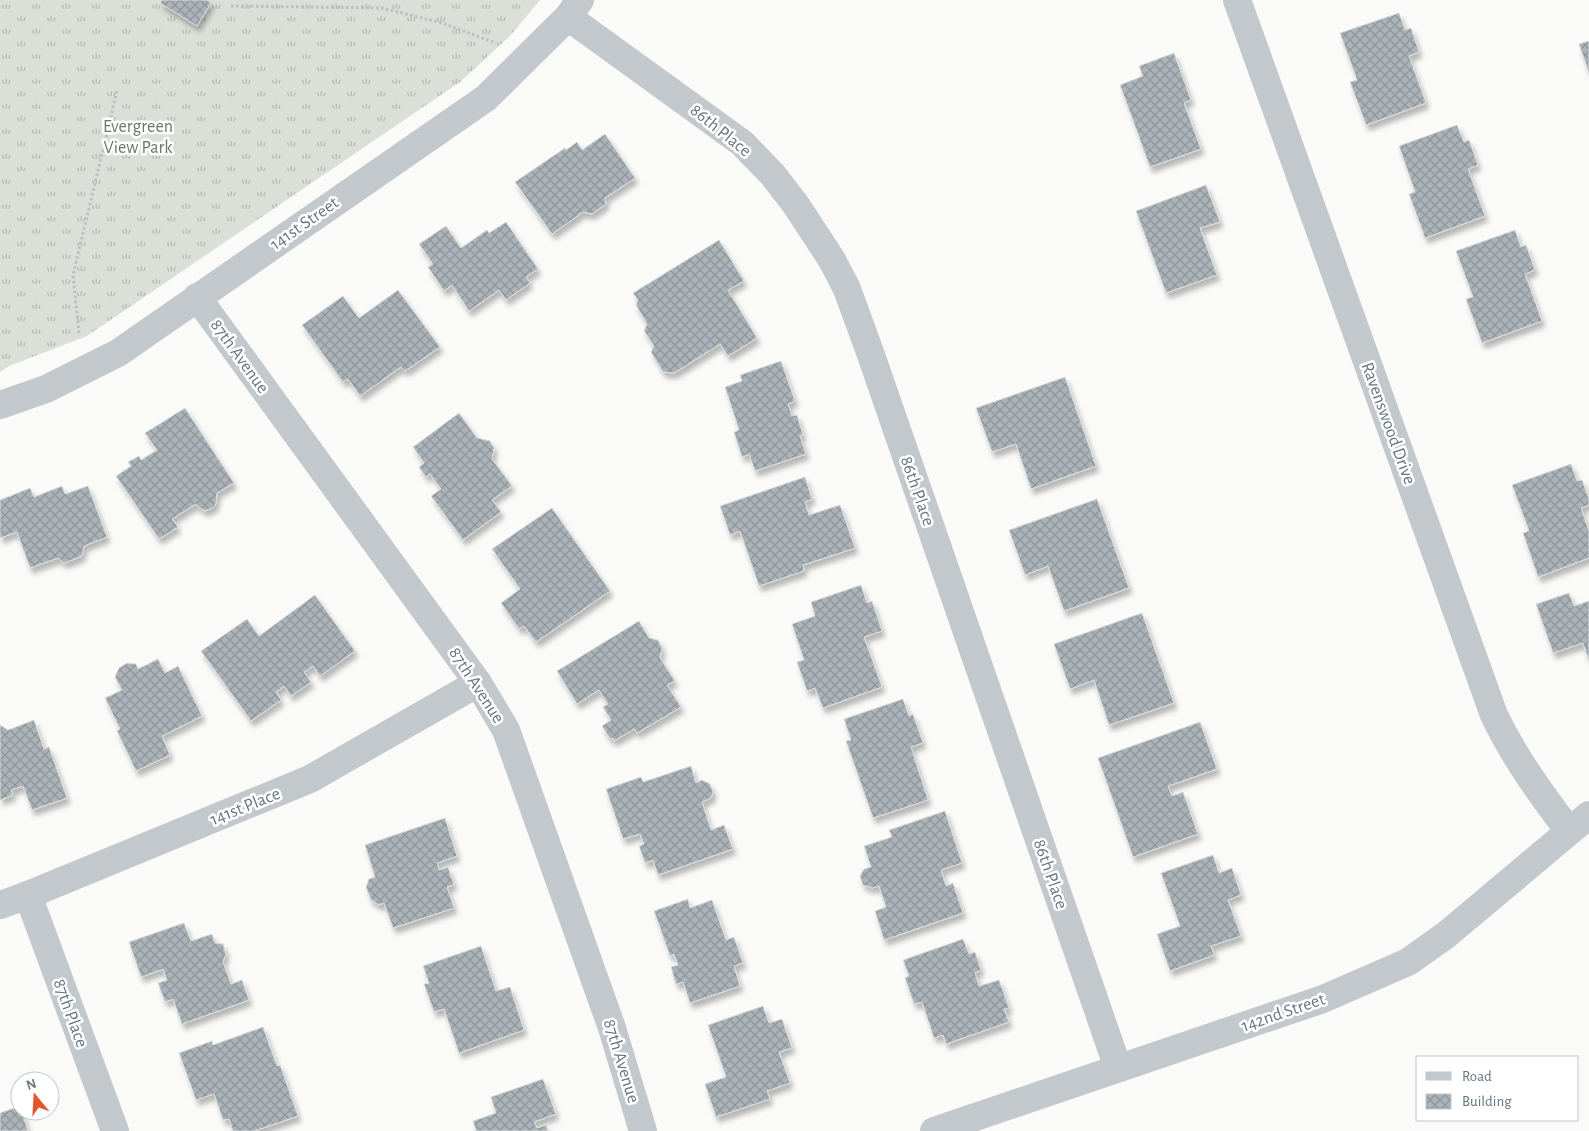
<svg xmlns="http://www.w3.org/2000/svg" width="1589" height="1131" viewBox="0 0 1589 1131" font-family="'Alegreya Sans',sans-serif">
	<style>
		.grass { fill: url(#grass-tufts) }
		.building { fill: url(#building-cross-hatch); stroke: #dcdcda; filter: url(#shadow) }
		.lines { fill: none; stroke-linecap: round; stroke-linejoin: round }
		.path { stroke: #bbbfc2; stroke-width: 3; stroke-dasharray: 2.5 2.5; stroke-linecap: butt }
		.street { stroke: #c3c8cc; stroke-width: 28 }
		.labels { text-anchor: middle; stroke-width: 5; stroke-linejoin: round; paint-order: stroke }
		.park-label { font-size: 18px; fill: #687a64; stroke: #fff }
		.street-label { font-size: 18px; fill: #657683; stroke: #fff }
	</style>
	<defs>
		<pattern id="grass-tufts" width="24" height="20" patternUnits="userSpaceOnUse" patternTransform="scale(1.25)"><rect width="24" height="20" fill="#dadfd7"/><path d="M3 7l-1-3M5 7V3M7 7l1-3M15 17l-1-3M17 17v-4M19 17l1-3" fill="none" stroke="#b4b9b4"/></pattern>
		<pattern id="building-cross-hatch" width="8" height="8" patternUnits="userSpaceOnUse" patternTransform="scale(1.25)"><rect width="8" height="8" fill="#aab3b9"/><path d="M0 0l8 8M0 8l8-8" fill="none" stroke="#8e969c"/></pattern>
		<filter id="shadow"><feDropShadow dx="3" dy="5.5" stdDeviation="2.5" flood-color="#0004"/></filter>
	</defs>
	<rect width="100%" height="100%" fill="#fafaf8"/>
	<!-- grass -->
	<path class="grass" d="M0,0h540l-30,36 -50,46 -373,254 -78,30 -9,6z"/>
	<!-- building -->
	<g class="building">
		<path d="M162,0h45l4,3 -14,23 -37,-23z"/>
		<path d="M1399,13l6,17 6,-2 8,24 -10,4 17,47 -60,22 -16,-43 7,-2 -17,-47z"/>
		<path d="M1589,41v32l-10,-29z"/>
		<path d="M1174,53l17,47 -7,3 17,46 -51,18 -30,-82 23,-9 -4,-10z"/>
		<path d="M1457,125l7,17 5,-2 9,25 -10,4 17,47 -60,22 -16,-44 6,-2 -16,-46z"/>
		<path d="M605,134l30,44 -30,20 1,6 -14,10 -9,-2 -31,22 -37,-52 50,-34 1,2 11,-8 5,8z"/>
		<path d="M1206,185l14,37 -20,6 17,47 -51,18 -30,-82z"/>
		<path d="M506,222l32,47 -12,8 4,6 -24,17 -7,-10 -30,21 -17,-26 -8,6 -16,-24 5,-3 -14,-20 27,-18 15,22 26,-18 2,3z"/>
		<path d="M1515,230l6,17 5,-2 9,25 -10,4 17,47 -60,22 -16,-44 7,-2 -17,-46z"/>
		<path d="M719,240l25,41 -16,9 29,48 -29,18 -8,-12 -46,29 -11,-1 -12,-20 3,-6 -10,-15 3,-7 -11,-19 2,-5 -5,-7z"/>
		<path d="M398,290l42,57 -35,24 -4,-4 -41,29 -12,-17 -5,3 -41,-57 41,-29 16,22z"/>
		<path d="M781,361l14,40 -7,3 4,12 5,-1 6,20 -3,1 6,18 -51,17 -6,-17 -7,3 -8,-25 5,-2 -14,-43 17,-6 -2,-6z"/>
		<path d="M1065,377l31,89 -65,23 -15,-45 -24,8 -16,-44z"/>
		<path d="M185,408l49,75 -17,10 -1,10 -2,4 -9,4 -7,-4 -2,-3 -24,15 6,8 -19,12 -43,-63 15,-10 -3,-4 11,-6 2,4 16,-10 -12,-17z"/>
		<path d="M459,413l18,25 13,3 4,7 -2,11 20,27 -20,14 9,12 -38,28 -32,-44 10,-7 -11,-15 -4,3 -7,-10 5,-4 -11,-16z"/>
		<path d="M1571,464l6,17 5,-1 7,19v6l-8,3 8,23v27l-51,19 -15,-44 6,-2 -17,-46z"/>
		<path d="M805,477l7,22 -7,3 4,13 31,-10 15,43 -52,17 1,6 -45,15 -19,-55 -10,4 -10,-29z"/>
		<path d="M62,486l3,8 23,-8 19,51 -23,9 -2,10 -18,7 -6,-5 -28,10 -13,-36 -17,6v-38l30,-12 4,9z"/>
		<path d="M1097,499l32,89 -65,23 -16,-45 -23,9 -16,-45z"/>
		<path d="M552,508l58,83 -74,51 -12,-16 -5,3 -18,-26 19,-14 -28,-40z"/>
		<path d="M861,585l6,18 5,-2 10,30 -18,6 18,50 -59,21 -8,-20 -8,3 -10,-29 7,-2 -12,-36 23,-8 -4,-14z"/>
		<path d="M1569,593l5,13 15,-5v60l-6,-18 -30,10 -17,-49z"/>
		<path d="M315,595l40,56 -35,25 -7,-10 -9,6 7,10 -20,14 -7,-10 -8,6 5,8 -30,21 -50,-70 46,-32 12,17z"/>
		<path d="M1142,613l32,90 -65,22 -15,-45 -24,9 -16,-45z"/>
		<path d="M639,621l10,17 9,2 4,8 -2,10 15,23 -8,4 14,22 -44,26 -3,-4 -20,12 -1,-3 -3,1 -8,-13 9,-6 -8,-13 5,-3 -9,-14 -22,14 -20,-33z"/>
		<path d="M158,659l7,14 13,-7 24,50 -40,20 8,19 -34,16 -19,-40 3,-2 -15,-31 17,-8 -7,-13 4,-9 8,-5 9,1 2,5z"/>
		<path d="M903,699l6,17 4,-2 10,29 -12,4 17,53 -55,18 -27,-77 5,-1 -7,-21z"/>
		<path d="M34,720l10,29 5,-2 18,51 -35,12 -9,-24 -12,4 2,5 -13,5v-75l8,5z"/>
		<path d="M1200,722l17,47 -49,17 4,10 11,-4 15,42 -65,23 -35,-99z"/>
		<path d="M691,766l5,17 6,-3 8,4 3,8 -2,6 -9,4 9,28 13,-5 9,24 -75,26 -5,-15 -8,3 -6,-17 5,-2 -4,-10 -17,5 -17,-50 35,-12 2,5z"/>
		<path d="M945,811l17,52 -21,7 5,16 7,-3 10,30 -79,27 -9,-29 11,-4 -7,-21 -7,2 -9,-3 -3,-9 4,-7 7,-2 -7,-21 28,-9 -3,-7z"/>
		<path d="M445,818l12,38 -20,7 2,7 9,-3 6,18 -7,2 7,21 -61,20 -9,-25 -5,2 -8,-5 -5,-13 3,-8 6,-2 -10,-32z"/>
		<path d="M1213,855l6,18 13,-5 9,27 -13,5 13,36 -30,10 3,9 -44,16 -13,-37 23,-8 -19,-53z"/>
		<path d="M688,899l2,9 22,-8 14,40 8,-3 9,26 -9,3 6,20 -50,17 -7,-21 -7,2 -5,-17 7,-2 -4,-11 -4,2 -16,-45z"/>
		<path d="M184,923l7,18 21,-7 3,9 8,1 3,10 -3,8 8,22 11,-4 7,20 -67,24 -9,-25 -8,3 -7,-19 9,-3 -4,-11 -22,8 -12,-35z"/>
		<path d="M963,939l6,15 6,-2 6,18 -6,3 4,13 20,-6 10,28 -5,1 5,13 -63,22 -3,-9 -9,3 -12,-36 -8,2 -9,-26 4,-2 -6,-16z"/>
		<path d="M481,946l15,45 14,-4 14,43 -65,23 -15,-44 -10,3 -10,-28 5,-1 -6,-17z"/>
		<path d="M763,1006l6,17 13,-4 10,29 -13,4 11,31 -23,8 3,8 -54,18 -11,-33 21,-7 -18,-52z"/>
		<path d="M263,1027l14,39 3,-1 18,51 -44,15h-21l-4,-12 -6,1 -9,-26 -18,6 -17,-47 33,-12 1,4z"/>
		<path d="M543,1079l13,35 -22,8 3,6 9,-3 2,6h-72l-3,-10 23,-8 -5,-16z"/>
		<path d="M20,1106l8,25h-28v-18z"/>
	</g>
	<g class="lines">
		<!-- path -->
		<g class="path">
			<path d="M231,6l151,2 57,14 57,21"/>
			<path d="M79,333l-6,-58 44,-184"/>
		</g>
		<!-- street -->
		<g class="street">
			<path d="M1237,0l257,715c20,42 47,79 75,116"/>
			<path d="M568,17l174,126 31,32 23,30 36,55 15,29 24,66 247,713"/>
			<path d="M197,297l281,386 28,47 106,298 31,103"/>
			<path d="M0,405l46,-16 72,-36 368,-255 82,-81 12,-17"/>
			<path d="M28,895l87,236"/>
			<path d="M0,905l28,-10 282,-116 168,-96"/>
			<path d="M934,1131l389,-132 85,-37 38,-27 143,-120"/>
		</g>
	</g>
	<g class="labels">
		<!-- park labels -->
		<g class="park-label">
			<text x="138" y="132">Evergreen<tspan x="138" dy="21">View Park</tspan></text>
		</g>
		<!-- street labels -->
		<g class="street-label">
			<text transform="translate(721 130) rotate(39)" y="6">86th Place</text>
			<text transform="translate(304 223) rotate(-35)" y="6">141st Street</text>
			<text transform="translate(240 356) rotate(54)" y="6">87th Avenue</text>
			<text transform="translate(1389 423) rotate(70)" y="6">Ravenswood Drive</text>
			<text transform="translate(918 491) rotate(71)" y="6">86th Place</text>
			<text transform="translate(477 685) rotate(57)" y="6">87th Avenue</text>
			<text transform="translate(245 806) rotate(-22)" y="6">141st Place</text>
			<text transform="translate(1051 874) rotate(71)" y="6">86th Place</text>
			<text transform="translate(1283 1012) rotate(-19)" y="6">142nd Street</text>
			<text transform="translate(71 1013) rotate(70)" y="6">87th Place</text>
			<text transform="translate(622 1061) rotate(73)" y="6">87th Avenue</text>
		</g>
	</g>
	<!-- legend -->
	<rect x="1416" y="1056" width="162" height="65" fill="#ffffff" stroke="#c1c8cd"/>
	<rect x="1426" y="1072" width="25" height="8" fill="#c3c8cc" stroke="#c1c8cd"/>
	<text x="1462" y="1081" font-size="15" fill="#657683">Road</text>
	<rect x="1426" y="1094" width="25" height="15" fill="url(#building-cross-hatch)" stroke="#c1c8cd"/>
	<text x="1462" y="1106" font-size="15" fill="#657683">Building</text>
	<!-- north arrow -->
	<g transform="translate(35 1096) rotate(342)"><circle r="24" fill="#ffffff" stroke="#c1c8cd"/>
	<path d="M0-4L9 19L0 12L-9 19Z" fill="#e4572e"/>
	<text y="-8" font-size="14" font-weight="bold" text-anchor="middle" fill="#657683">N</text>
	</g>
</svg>
